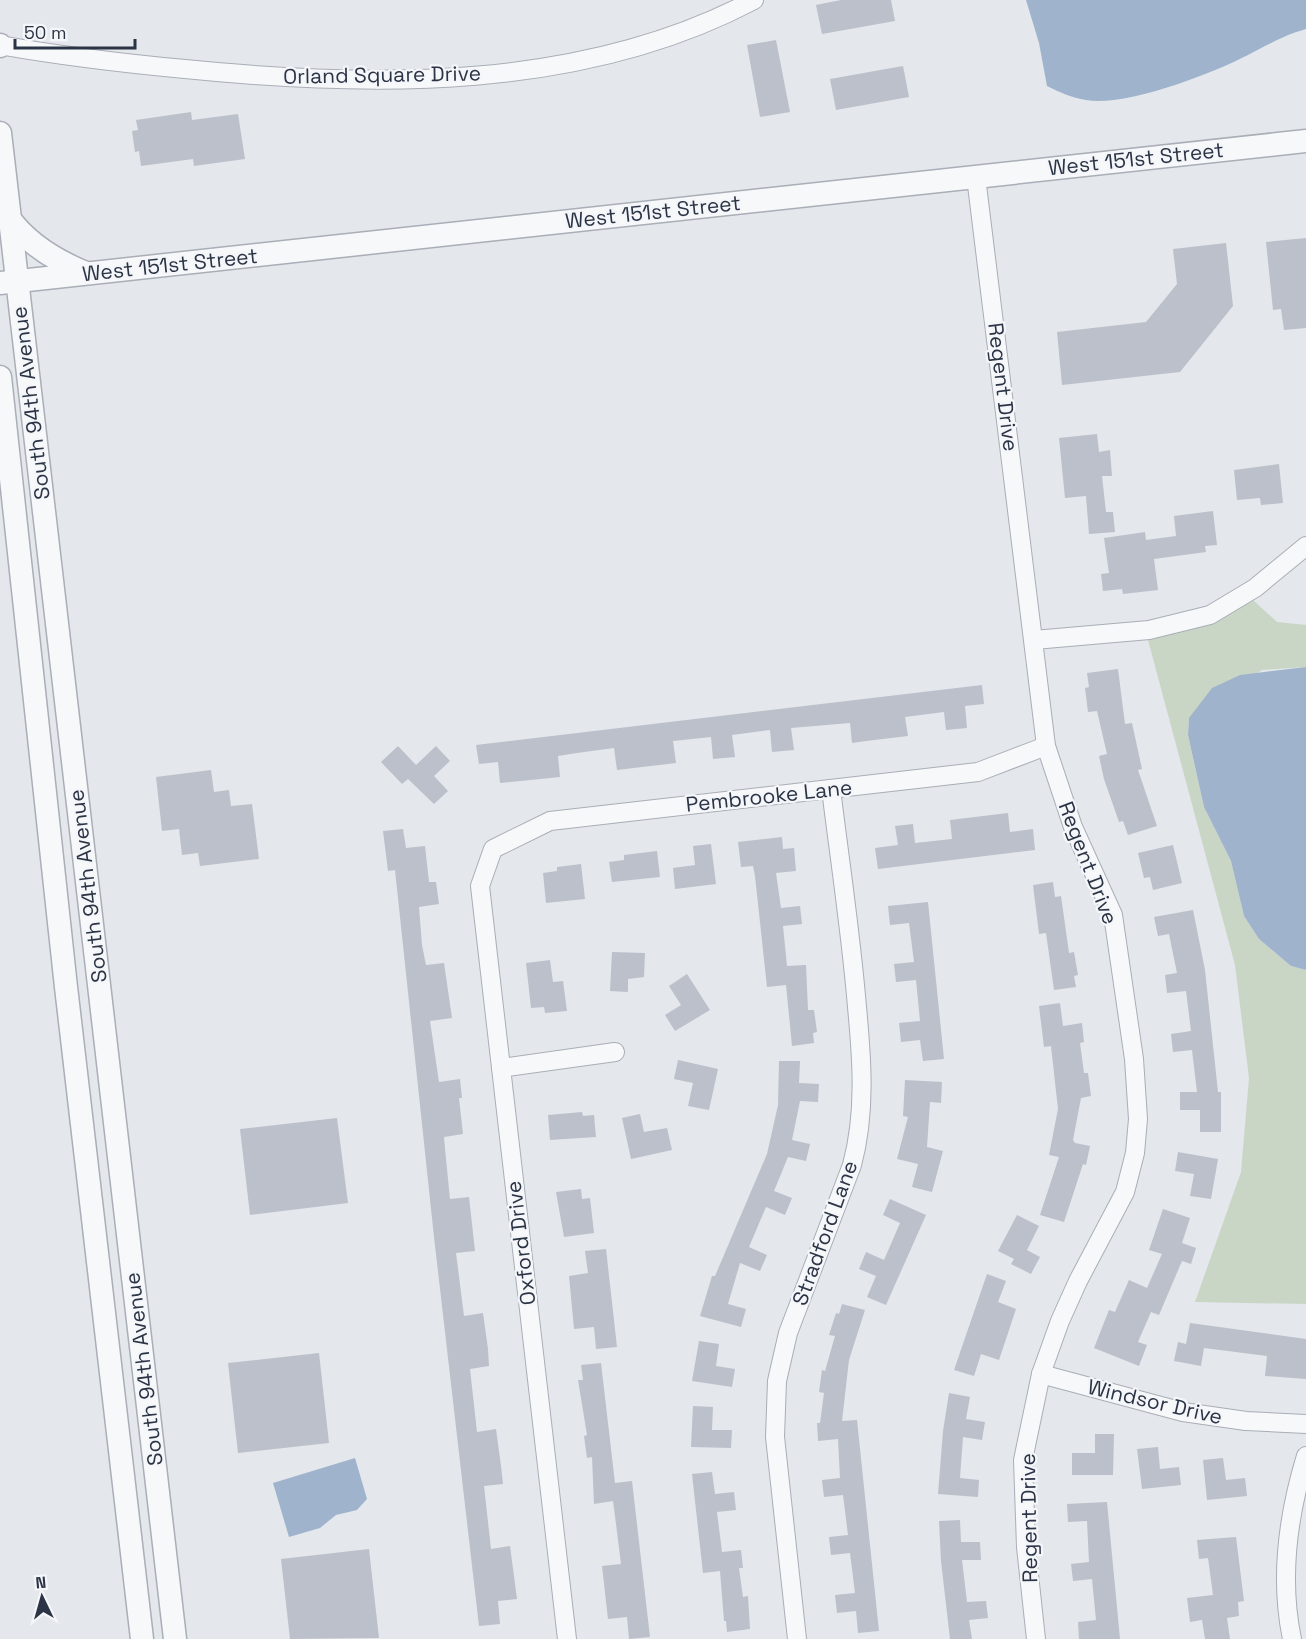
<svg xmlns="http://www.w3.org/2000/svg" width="1306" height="1639" viewBox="0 0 1306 1639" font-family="'Space Grotesk',sans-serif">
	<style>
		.green { fill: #c9d6c5 }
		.water { fill: #9fb4cc }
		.building { fill: #bbc0ca }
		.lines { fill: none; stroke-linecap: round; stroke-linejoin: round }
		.minor-casing { stroke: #a9aeb7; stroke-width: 20 }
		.tertiary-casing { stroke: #a9aeb7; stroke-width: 25 }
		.minor { stroke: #f7f8fa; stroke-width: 18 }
		.tertiary { stroke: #f7f8fa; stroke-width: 22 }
		.labels { text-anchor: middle; stroke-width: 4.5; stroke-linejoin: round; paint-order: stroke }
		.street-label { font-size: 21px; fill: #2b3445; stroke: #f4f6f9 }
	</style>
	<rect width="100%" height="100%" fill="#e4e7ec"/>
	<!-- green -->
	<path class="green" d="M1253,600l24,22 29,3v42l-44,3 -73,48 -1,17 16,72 27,54 13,55 15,23 32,27 15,4v334l-111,-2 46,-130 8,-94 -14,-113 -87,-325 45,-12z"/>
	<!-- water -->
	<g class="water">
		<path d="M1026,0h280v29c-24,7 -36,15 -58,26 -37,19 -122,52 -162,45 -14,-2 -27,-8 -39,-14l-8,-43z"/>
		<path d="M1306,667v303l-15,-4 -32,-27 -15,-23 -13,-55 -27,-54 -16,-72 1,-17 23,-30 28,-13z"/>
		<path d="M355,1458l12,41 -10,11 -21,5 -16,13 -31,9 -16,-54z"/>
	</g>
	<!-- building -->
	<g class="building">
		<path d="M841,0h50l4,21 -73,13 -6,-29z"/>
		<path d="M776,40l14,72 -30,5 -13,-72z"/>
		<path d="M903,66l6,31 -73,13 -6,-31z"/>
		<path d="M191,112l1,8 46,-6 7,45 -51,7 -1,-7 -52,7 -2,-15 -4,1 -3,-21 6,-1 -2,-10z"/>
		<path d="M1306,238v90l-22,2 -3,-21 -8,1 -7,-68z"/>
		<path d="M1226,243l7,63 -53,66 -118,13 -5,-53 89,-10 31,-38 -4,-35z"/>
		<path d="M1097,434l2,18 11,-2 2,26h-10l4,36h7l2,20 -26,2 -3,-38 -21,2 -6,-60z"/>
		<path d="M1279,464l4,39 -22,2 -1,-7 -23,2 -3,-30z"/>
		<path d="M1213,511l4,34 -12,1 1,6 -52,7 4,31 -35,4 -1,-5 -19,2 -2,-17 8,-1 -5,-35 41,-6 1,8 30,-4 -2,-20z"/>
		<path d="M1118,669l7,55 7,-1 10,46 -4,1 19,56 -29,9 -5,-14 -4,1 -15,-43 -5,-23 8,-2 -10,-43 -9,1 -3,-24 4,-1 -2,-14z"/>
		<path d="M982,685l2,19 -19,2 2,22 -21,2 -2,-18 -39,5 3,19 -42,5 -14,2 -2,-20 -59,5 3,22 -22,2 -2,-22 -38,5 3,22 -22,2 -2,-22 -38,4 3,22 -59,7 -3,-22 -37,5 -19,3 2,21 -60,6 -2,-21 -19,2 -3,-19z"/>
		<path d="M398,746l18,19 20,-19 14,15 -16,15 14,15 -14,13 -26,-25 -6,5 -21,-22z"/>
		<path d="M211,770l3,22 15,-2 2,16 21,-2 7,55 -59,7 -2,-13 -16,2 -3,-26 -17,2 -6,-54z"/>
		<path d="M1008,813l2,19 23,-3 2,21 -157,19 -3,-21 23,-3 -3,-19 18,-2 2,19 37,-4 -2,-19z"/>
		<path d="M403,829l3,19 19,-2 4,36h7l3,22 -20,3 3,38 4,20 18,-2 8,55 -22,3 9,61 21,-3 2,19h-3l4,36 -19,3 2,22 4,40 19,-2 6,54 -19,2 8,63 19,-3 5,36 1,17 -19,3 7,63 19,-3 5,37 2,18 -19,2 7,63 19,-3 7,53 -19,2 2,23 -21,2 -45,-389 -39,-367 -7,1 -5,-40z"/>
		<path d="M782,837l1,12 11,-1 2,23 -20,2 5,35 19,-2 2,18 -19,2 4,40 19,-1 2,45h6l3,22 -4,1 1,10 -22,3 -6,-61 -19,2 -12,-111 -2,-10 -12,1 -3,-25z"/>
		<path d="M711,844l5,40 -41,5 -2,-21 22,-3 -2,-19z"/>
		<path d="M1173,845l9,38 -29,7 -3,-13 -6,1 -6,-25z"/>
		<path d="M657,851l3,26 -48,5 -3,-20 15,-2v-5z"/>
		<path d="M581,864l4,35 -39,4 -3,-30 14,-2v-4z"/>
		<path d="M1053,882l2,15 6,-1 8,57 5,-1 4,23 -4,1 2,11 -22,3 -8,-57 -7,1 -6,-49z"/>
		<path d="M928,902l16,157 -21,2 -3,-21 -19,2 -2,-19 21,-2 -4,-41 -20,2 -2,-18 20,-2 -5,-39 -19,2 -2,-19z"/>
		<path d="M1193,910l12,60 13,122h3v40h-21v-22h-20v-18h17l-5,-42 -19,2 -2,-18 20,-3 -5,-40 -19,2 -2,-18 12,-2 -8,-39 -11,2 -4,-19z"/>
		<path d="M612,952l33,1 -1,24 -16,2v13l-18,-1z"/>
		<path d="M550,960l3,22 10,-1 4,30 -22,2 -1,-6 -13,1 -5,-45z"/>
		<path d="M687,974l23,36 -35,21 -10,-16 16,-10 -12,-19z"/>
		<path d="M1060,1003l3,23 19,-3 2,19 -4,1 4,30h4l3,23 -10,2 -8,42 2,3 15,3 -4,19 -3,-1 -19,58 -24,-7 19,-58 -10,-2 9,-46 -7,-63 -7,1 -5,-41z"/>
		<path d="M678,1060l40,9 -9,41 -21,-4 5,-23 -19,-4z"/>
		<path d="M779,1061h21l-1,22 20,1 -1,18 -18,-1 -8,39 18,4 -4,17 -18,-4 -14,34 18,7 -7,17 -19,-8 -17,40 18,8 -7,16 -20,-8 -12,41 18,5 -5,18 -41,-11 12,-40h3l52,-122 11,-49z"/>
		<path d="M905,1080l37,2 -1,21 -11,-1 -3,45 16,4 -11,41 -20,-5 6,-23 -21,-5 11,-42 -5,-1z"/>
		<path d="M582,1112l1,4 11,-1 2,22 -46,3 -2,-25z"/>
		<path d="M640,1114l4,18 23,-4 5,22 -41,9 -9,-41z"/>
		<path d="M337,1118l11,85 -98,12 -10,-86z"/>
		<path d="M1178,1152l40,7 -7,40 -21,-3 4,-22 -19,-3z"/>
		<path d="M581,1189l1,10 8,-1 4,35 -30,4 -8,-45z"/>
		<path d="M890,1199l36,16 -40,90 -19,-8 9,-21 -17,-7 7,-17 18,8 16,-37 -17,-8z"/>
		<path d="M1163,1209l27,9 -8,25 14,5 -5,16 -9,-3 -23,54 -8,-3 -13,30 9,3 -8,21 -45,-18 15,-38 6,2 14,-32 18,8 15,-34 -13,-4z"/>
		<path d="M1017,1215l22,11 -12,24 13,7 -9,17 -20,-10 3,-5 -16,-8z"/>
		<path d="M606,1249l11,98 -21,2 -2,-22 -20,2 -5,-53 19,-3 -3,-22z"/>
		<path d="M987,1274l19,7 -8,21 18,7 -17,51 -18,-6 -7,22 -20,-6z"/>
		<path d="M842,1304l23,6 -16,50 -7,61 15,-1 22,211 -21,2 -2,-22 -19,2 -2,-18 20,-2 -5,-40 -19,2 -2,-18 19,-2 -5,-40 -19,2 -2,-17 18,-2 -2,-39 -20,2 -1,-18h3l4,-30 -5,-1 3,-22 3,1 10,-35 -6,-1 7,-22 3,1z"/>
		<path d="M1190,1323l116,16v40l-41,-3 2,-20 -63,-8 -3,18 -27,-5 4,-19 8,2z"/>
		<path d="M699,1341l20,3 -3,22 19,3 -3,18 -40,-6z"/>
		<path d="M319,1353l10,90 -91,10 -10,-90z"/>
		<path d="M601,1363l14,120 17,-2 18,156 -21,2 -2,-22 -19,2 -6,-53 19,-2 -5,-40 -3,-23 -19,3 -2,-47 -5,1 -3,-22 3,-1 -9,-55h5l-2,-15z"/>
		<path d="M949,1393l21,4 -4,22 19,3 -3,18 -19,-3 -3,41 19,2 -1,17 -40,-3 5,-63z"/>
		<path d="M693,1406l20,1 -1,23h20l-1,18 -40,-1z"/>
		<path d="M1095,1434h19l-1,41h-41v-22h23z"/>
		<path d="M1158,1447l2,22 19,-2 2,18 -39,4 -5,-40z"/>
		<path d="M1223,1458l3,22 19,-2 2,18 -40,4 -4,-40z"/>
		<path d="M712,1472l3,22 19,-2 2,18 -19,2 5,40 19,-2 2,18h-4l4,29 5,-1 2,33 -23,3 -1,-11h-2l-4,-50 -17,2 -11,-99z"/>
		<path d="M1107,1502l13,137h-41l-1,-17 18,-2 -4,-41 -19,2 -2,-17 18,-2 -2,-41 -19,1 -1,-18z"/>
		<path d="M960,1520l1,22h19l1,18h-19l5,42 19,-1 2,17 -19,2 3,19h-22l-9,-78 -2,-40z"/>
		<path d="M1236,1537l8,64 -6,1 1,14 -12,2 3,21h-25l-3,-19 -12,2 -3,-24 26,-3 -5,-37 -9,1 -2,-19z"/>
		<path d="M369,1549l10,89 -89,1 -9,-80z"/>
	</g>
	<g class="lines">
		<defs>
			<g id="minor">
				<path d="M0,45c62,11 122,18 185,24 188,19 397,22 569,-69"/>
				<path d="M976,177l70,569 27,81 40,88 21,144 4,60 -3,34 -10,39 -47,89 -18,40 -19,53 -18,86 3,87 10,92"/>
				<path d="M1034,640l115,-10 61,-15 45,-27 51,-42"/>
				<path d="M501,1068l114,-16"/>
				<path d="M1041,1374l142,38 63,9 60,3"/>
				<path d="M567,1639l-87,-753 13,-37 57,-28 428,-49 68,-26"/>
				<path d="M797,1639l-22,-202 2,-56 11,-48 64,-168c14,-52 10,-105 5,-158 -6,-73 -17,-145 -26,-218"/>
				<path d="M1292,1639c-13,-62 -4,-124 14,-183"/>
			</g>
			<g id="tertiary">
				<path d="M0,46v-1"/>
				<path d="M0,133l175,1506"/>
				<path d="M9,218c19,26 47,43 77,55"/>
				<path d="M0,283l1306,-142"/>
				<path d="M0,377l66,610 76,652"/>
			</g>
		</defs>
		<!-- minor casing -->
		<use href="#minor" class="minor-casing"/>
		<!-- tertiary casing -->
		<use href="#tertiary" class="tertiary-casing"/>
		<!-- minor -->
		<use href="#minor" class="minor"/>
		<!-- tertiary -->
		<use href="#tertiary" class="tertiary"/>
	</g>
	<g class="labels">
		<!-- street labels -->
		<g class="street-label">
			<text transform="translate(382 75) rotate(-1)" y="7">Orland Square Drive</text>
			<text transform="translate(1136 159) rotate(-6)" y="7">West 151st Street</text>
			<text transform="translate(653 212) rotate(-6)" y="7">West 151st Street</text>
			<text transform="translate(170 265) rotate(-6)" y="7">West 151st Street</text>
			<text transform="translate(1003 387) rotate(83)" y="7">Regent Drive</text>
			<text transform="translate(31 403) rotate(-97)" y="7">South 94th Avenue</text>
			<text transform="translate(769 796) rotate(-6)" y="7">Pembrooke Lane</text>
			<text transform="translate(1088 863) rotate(69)" y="7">Regent Drive</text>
			<text transform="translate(88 886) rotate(-97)" y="7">South 94th Avenue</text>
			<text transform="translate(825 1233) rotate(-70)" y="7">Stradford Lane</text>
			<text transform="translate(521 1243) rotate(-97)" y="7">Oxford Drive</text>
			<text transform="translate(144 1369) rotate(-97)" y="7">South 94th Avenue</text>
			<text transform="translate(1155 1402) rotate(13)" y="7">Windsor Drive</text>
			<text transform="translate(1029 1518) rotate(-91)" y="7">Regent Drive</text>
		</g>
	</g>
	<!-- north arrow -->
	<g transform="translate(42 1597) rotate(355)" stroke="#f4f6f9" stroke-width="4.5" paint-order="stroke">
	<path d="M0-4.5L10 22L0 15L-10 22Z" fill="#2b3445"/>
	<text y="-9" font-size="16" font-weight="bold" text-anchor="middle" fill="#2b3445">N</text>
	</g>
	<!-- scale -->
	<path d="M15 39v9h120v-9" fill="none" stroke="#2b3445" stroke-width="3"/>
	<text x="24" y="39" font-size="18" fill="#2b3445" stroke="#f4f6f9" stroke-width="4.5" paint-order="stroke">50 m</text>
</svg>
